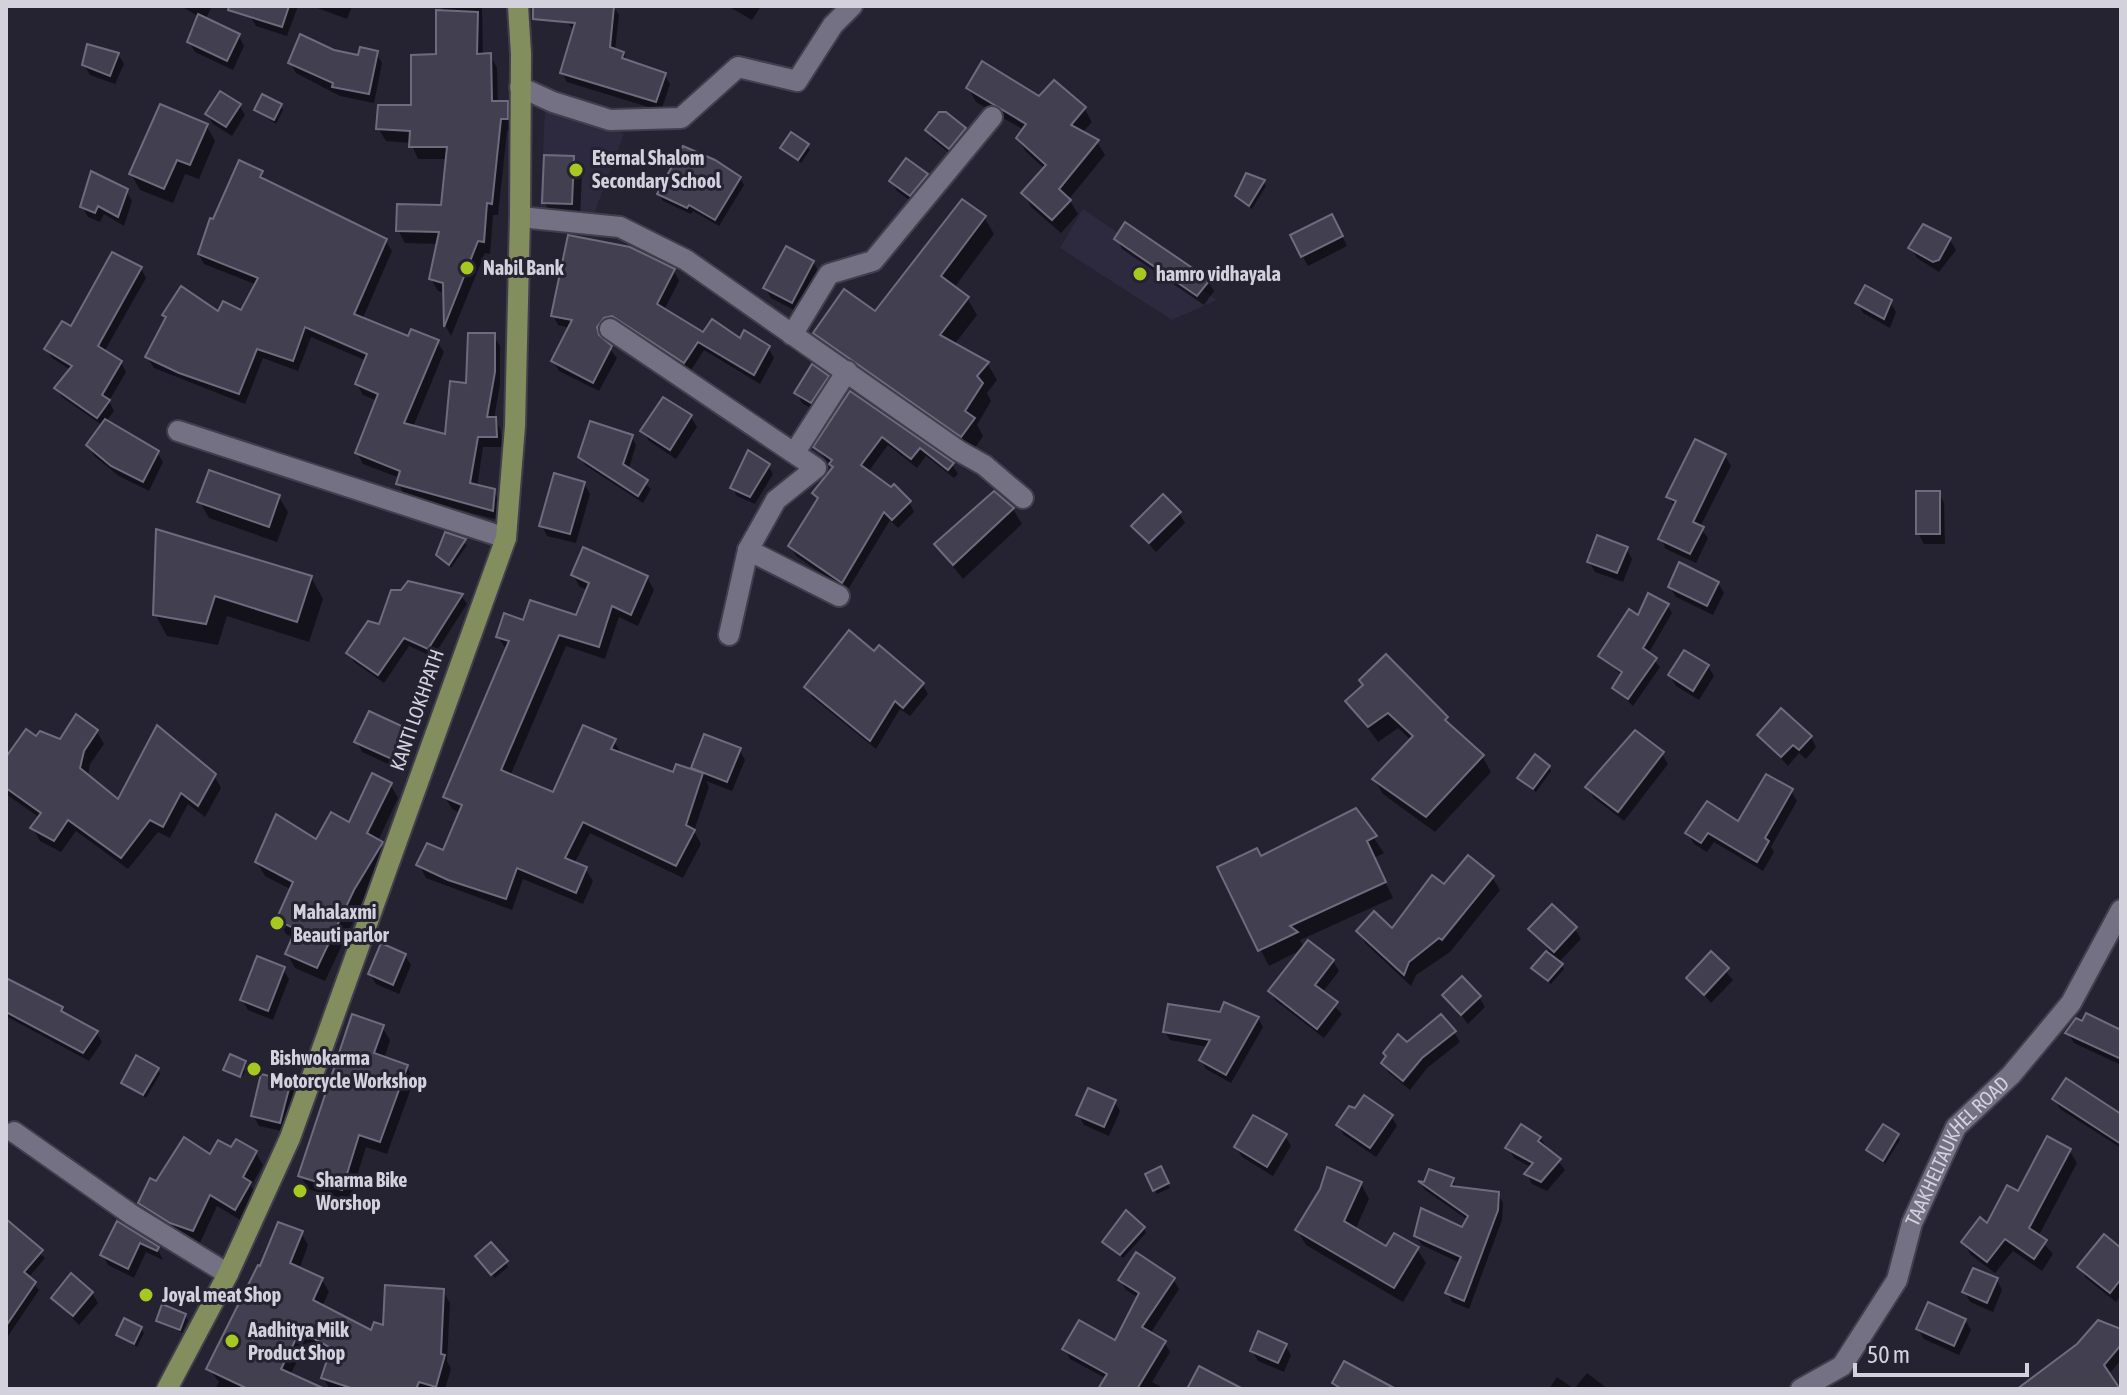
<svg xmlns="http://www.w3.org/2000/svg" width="2127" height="1395" viewBox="0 0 2127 1395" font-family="'Asap Condensed',sans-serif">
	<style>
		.built { fill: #2d293f }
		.shadow { fill: #0007 }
		.building { fill: #423f50; stroke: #6e6b7e; stroke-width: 2 }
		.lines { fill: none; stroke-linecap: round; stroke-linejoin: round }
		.street-casing { stroke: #423e4c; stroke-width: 24 }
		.primary-casing { stroke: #423e4c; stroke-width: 24 }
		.street { stroke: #747185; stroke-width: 20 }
		.primary { stroke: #828e5d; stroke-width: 20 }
		.poi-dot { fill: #a6c821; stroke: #252232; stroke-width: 3 }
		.labels { text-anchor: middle; stroke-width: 6; stroke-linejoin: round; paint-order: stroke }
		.poi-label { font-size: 20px; font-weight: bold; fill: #d3d1dc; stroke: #252232; text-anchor: start }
		.street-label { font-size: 20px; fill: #d3d1dc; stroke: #252232 }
	</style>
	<rect width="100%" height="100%" fill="#252232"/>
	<!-- built -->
	<g class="built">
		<path d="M545,112l38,2 41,20 -30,80 -54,-8z"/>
		<path d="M1083,209l134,91 -45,20 -112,-72z"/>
	</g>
	<!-- shadow -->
	<g class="shadow">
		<path d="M181,6h31l-7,14 34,16 5,10 -11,24 -38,-18 -6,-10 10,-25z"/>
		<path d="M253,6h45l-11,30 -31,-10 -6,-10z"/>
		<path d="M312,6h40l-5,13z"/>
		<path d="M443,6h39l1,50 7,-1 7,13 1,35h9l7,12v16h-7l-9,84h-5l-3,39 -5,-1 -34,83 -5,-9 -1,-34 -7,-2 -7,-12 8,-35 -34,-1 -7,-13 45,-23 4,-48h-29l-7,-16 -25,-2 -8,-13 35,-21 25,-51z"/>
		<path d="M568,6h45l6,9 -4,36 8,2 5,9 36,12 6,10 -9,27 -94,-29 -5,-9 12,-42 -7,-9z"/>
		<path d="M728,6h33l-9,14z"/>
		<path d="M334,52l26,5 16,-4 6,10 -8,40 -34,-7 -44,-23 -6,-11z"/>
		<path d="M118,54l6,10 -9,20 -25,-9 -6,-10z"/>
		<path d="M968,88l116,20 8,14 -10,11 15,9 8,13 -36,44 9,15 -17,19 -30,-26 -7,-14 21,-24 -19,-17 -8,-14 6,-8 -48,-28z"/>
		<path d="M239,105l6,10 -13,21 -19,-12 -6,-10z"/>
		<path d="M281,106l2,4 -7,14 -20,-14z"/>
		<path d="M942,112l22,17 6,11 -15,18 -22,-18 -5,-10z"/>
		<path d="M206,125l9,16 -16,38 -14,-5 -12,29 -33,-13 -9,-16z"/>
		<path d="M807,146l3,4 -9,13 -18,-15z"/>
		<path d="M573,158l9,16 -2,45 -27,-1 -9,-16z"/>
		<path d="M240,163l21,10 6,9 118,58 7,11 -30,69 47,19 28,3 7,10 -31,75 33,9 47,-101 7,11v38l-6,35 7,11 1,17h-19l-6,40 16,4 7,11 -2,18 -93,-25 -7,-11 2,-6 -37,-14 -6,-11 21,-52 -15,-6 -6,-11 10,-23 -56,-24 -13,34 -35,-13 -18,46 -91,-36 -7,-11 19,-38 -2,-4 78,-2 15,-28 -53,-21 -6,-11z"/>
		<path d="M926,175l6,10 -16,20 -19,-14 -6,-10z"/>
		<path d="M740,178l4,7 -25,41 -26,-15 -2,3 -28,-13 -4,-7z"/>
		<path d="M1263,182l3,4 -14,23 -12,-8 -2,-5z"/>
		<path d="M126,191l6,10 -8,25 -20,-12 -4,8 -12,-5 -6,-10z"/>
		<path d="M984,217l10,17 -40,54 13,10 10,17 -23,30 33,18 10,17 -10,13 4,8 -14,24 6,11 -11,16 -147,-102 -9,-17 59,-19z"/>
		<path d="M1337,226l10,20 -39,20 -16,-30z"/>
		<path d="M1117,239l91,42 6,10 -10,14 -82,-56z"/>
		<path d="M1950,240l6,10 -17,22 -22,-14 -6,-10z"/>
		<path d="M813,262l6,10 -21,40 -27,-14 -6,-10z"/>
		<path d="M141,269l5,9 -42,74 17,10 5,10 -17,29 5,10 -8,11 51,30 6,10 -14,29 -30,-15 -25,-20 -5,-11 14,-19 -41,-29 -6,-9 15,-18 -19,-12 -6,-9z"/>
		<path d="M674,271l5,10 -15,29 40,25 64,12 6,11 -14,26 -56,-34 -14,22 -85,-41 -3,8 15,19 -18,33 -40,-20 -6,-10 17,-33 -12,-3 -5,-10z"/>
		<path d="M1890,302l6,10 -6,16 -27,-15 -6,-10z"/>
		<path d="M827,377l6,10 -16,25 -15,-9 -5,-10z"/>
		<path d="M850,393l102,71 6,10 -4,4 -28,-22 -9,12 -29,-23 -20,27 41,30 5,10 -16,16 -8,-8 -43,71 -51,-35 -5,-9 28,-46 -4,-8 19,-24 -18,-21z"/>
		<path d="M691,417l6,10 -21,32 -27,-18 -6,-10z"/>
		<path d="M632,437l4,8 -7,23 22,21 -8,14 -58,-38 -5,-9z"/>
		<path d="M1725,456l6,10 -31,61 8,11 -12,25 -30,-14 -6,-11 15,-31 -6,-10z"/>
		<path d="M768,466l5,8 -18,30 -18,-8 -5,-9z"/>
		<path d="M584,484l6,10 -14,49 -29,-7 -5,-10z"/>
		<path d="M994,493l19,16 9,15 -59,55 -27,-34z"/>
		<path d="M1939,493l5,10 1,41h-21l-6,-11z"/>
		<path d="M279,497l9,15 -11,30 -68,-24 -9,-16z"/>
		<path d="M1179,513l6,10 -29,29 -23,-26z"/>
		<path d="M158,532l153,45 12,22 -14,43 -82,-26 -9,29 -51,-9 -12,-22z"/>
		<path d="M446,534l21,11 -16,23 -13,-13z"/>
		<path d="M1626,548l6,11 -9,23 -28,-10 -6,-10z"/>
		<path d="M573,575l74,2 7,13 -16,36 -19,-9 -14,42 -39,-13 -56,130 44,19 60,-54 7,12 53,22 22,-2 -3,-5 46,-19 6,11 -13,31 -26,-10 3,6 -15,44 7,13 -18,34 -93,-45 -16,31 11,5 8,12 -10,23 -60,-25 -11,31 -86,-32 -7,-13 25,-12 16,-40 -8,-4 -7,-12 61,-148 -8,-12 27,-15 52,-5 11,-27 -8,-3z"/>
		<path d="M1718,583l6,10 -11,22 -37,-18 -6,-10z"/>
		<path d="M461,595l6,9 -34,53 -24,-11 -25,37 -30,-21 -5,-9 32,-27z"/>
		<path d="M1667,605l5,8 -24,41 12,13 -27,39 -19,-18 9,-12 -22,-20 38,-38z"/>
		<path d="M874,654l48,30 6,10 -18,22 -10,-7 -24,40 -64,-52 -5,-10z"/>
		<path d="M1708,666l6,10 -15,24 -23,-14 -6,-10z"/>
		<path d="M1348,701l98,18 7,12 29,25 9,16 -56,60 -52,-38 -9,-15 37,-39 -13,-12 -20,14z"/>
		<path d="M406,731l6,10 -13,28 -37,-17 -5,-10z"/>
		<path d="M97,732l7,12 -14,20 -2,12 31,26 95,-27 7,13 -16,29 -17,-13 -18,34 -12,-6 -30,37 -52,-38 -15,21 -21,-11 -7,-13 7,-10 -34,-24v-34l30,-21 24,2z"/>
		<path d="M1759,735l52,2 5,10 -10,12 -7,-6 -11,13z"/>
		<path d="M1662,754l6,10 -44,57 -30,-23 -6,-10z"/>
		<path d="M1549,767l2,4 -15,21 -17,-14z"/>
		<path d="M390,784l8,14 -20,43 11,17 -28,47 -36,76 -30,-13 -8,-14 7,-16 -8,-4 -8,-14 14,-30 -27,-14 -8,-14 60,-20 32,-17z"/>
		<path d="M1791,791l6,10 -26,46 3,5 -11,19 -49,-29 -7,10 -13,-8 -6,-11 51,-10z"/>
		<path d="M1355,810l29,43 -10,5 19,40 -93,42 4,7 29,14 6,10 -17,22 20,21 -18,24 -48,-37 -6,-10 33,-42 -34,17 -50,-98 42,-9z"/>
		<path d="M1492,877l8,13 -50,62 -34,23 -5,11 -45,-42 -8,-13h34l53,-44z"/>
		<path d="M1531,929h44l6,10 -22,23 5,7 -13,15 -18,-15 16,-19z"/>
		<path d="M1711,954l22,26 -22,23 -22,-25z"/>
		<path d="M405,955l6,10 -12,29 -23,-10 -6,-10z"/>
		<path d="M283,969l6,10 -16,41 -25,-10 -6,-10z"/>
		<path d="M6,978l90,54 6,10 -13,19 -83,-45z"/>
		<path d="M1445,995l34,2 6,10 -17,17z"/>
		<path d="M1221,1014l37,4 5,9 -32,56 -25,-14 -5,-9 7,-13 -38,-7 -5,-8z"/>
		<path d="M382,1027l8,13 -6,19 23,8 7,13 -27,74 -21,-7 -17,55 -41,-13 -7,-13z"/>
		<path d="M1454,1032l6,10 -33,26 -17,22 -21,-17 -6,-10 24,-19z"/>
		<path d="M2121,1032v33l-47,-22 -6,-10z"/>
		<path d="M245,1062l2,4 -4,10 -17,-7z"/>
		<path d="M158,1069l2,5 -14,24 -23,-15z"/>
		<path d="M290,1083l5,10 -9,39 -27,-6 -6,-11z"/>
		<path d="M2055,1099l66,18v31l-61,-39z"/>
		<path d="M1114,1101l6,10 -11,25 -25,-11 -6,-11z"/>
		<path d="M1391,1116l6,10 -21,31 -32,-22 -6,-10z"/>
		<path d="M1285,1136l6,10 -18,30 -31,-19 -6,-10z"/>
		<path d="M1898,1136l2,4 -15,24 -14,-9 -2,-5z"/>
		<path d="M1540,1138l25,32 -18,21 -15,-7 -5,-10 5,-6 -18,-10 -6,-10z"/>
		<path d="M232,1150l24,3 7,12 -12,21 6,10 -15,25 -25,-15 -17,37 -21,-8 -31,-19 -8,-13 17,-20z"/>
		<path d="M2069,1150l8,13 -39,74 15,17 -11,17 -29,-20 -18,22 -24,-18 -8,-13 25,-16z"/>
		<path d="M1160,1169l10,19 -13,6 -10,-19z"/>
		<path d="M1453,1180l4,9 41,5 5,9 -1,17 -33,89 -17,-7 -5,-10 13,-29 -38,-18 -6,-9 47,-7 5,-9 -43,-30 -4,-6z"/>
		<path d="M1361,1184l8,15 -14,31 32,19h30l9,14 -23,39 -97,-57 -9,-15z"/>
		<path d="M6,1222l39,36 -17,20 11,12 -33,49z"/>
		<path d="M118,1223l39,25 6,12 -17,-8 -12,26 -26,-13 -5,-10z"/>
		<path d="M1144,1228l2,5 -23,25 -19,-16z"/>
		<path d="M301,1233l7,12 -9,25 23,10 7,12 -7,14 50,27 71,-42 7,12 -3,58 4,8 -6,20h-115l-7,-11 8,-23 -24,-13 -17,33 27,14h-102l4,-7 -10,-13z"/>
		<path d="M2121,1251v45l-5,6 -30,-24 -6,-10z"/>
		<path d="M480,1260l26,3 2,4 -13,11z"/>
		<path d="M1173,1279l6,10 -29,45 14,8 6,10 -18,30 13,7h-65l7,-10 -37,-20 -5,-10 50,-6 24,-45 -13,-8 -6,-10z"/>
		<path d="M1997,1280l5,10 -9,22 -23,-10 -5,-10z"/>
		<path d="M92,1293l6,10 -19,22 -26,-27z"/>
		<path d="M185,1315l3,5 -6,13 -24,-12z"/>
		<path d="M1965,1320l6,10 -12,25 -35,-16 -6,-10z"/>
		<path d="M141,1328l3,5 -7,14 -19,-12z"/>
		<path d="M2121,1331v29l-13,15 10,14h-95z"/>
		<path d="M1285,1345l6,10 -7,17 -26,-11 -6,-10z"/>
		<path d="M1587,1373l21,16h-59l8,-12 17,12z"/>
	</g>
	<!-- building -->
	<g class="building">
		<path d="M229,6h60l-7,21 -54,-17z"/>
		<path d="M533,6h81l-4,41 14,5 -2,6 44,15 -10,29 -96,-29 15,-50 -42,-4z"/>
		<path d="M436,10l42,2 -1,42 14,-1 1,48h16v18h-7l-9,85 -5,-1 -3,39 -6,-1 -34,86 -1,-44 -14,-4 10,-47 -43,-1 1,-27 44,1 6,-58h-38l1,-16 -34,-2 2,-24h33v-50l25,-1z"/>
		<path d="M198,14l42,20 -13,27 -40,-19z"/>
		<path d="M300,34l34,16 24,5 2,-8 18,4 -9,43 -37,-7 1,-4 -45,-20z"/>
		<path d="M87,44l32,9 -9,23 -28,-11z"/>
		<path d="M982,61l57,35 15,-16 32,27 -15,18 28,15 -40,49 12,11 -19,20 -31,-27 25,-28 -30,-27 10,-14 -60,-36z"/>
		<path d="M220,91l21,13 -15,23 -21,-13z"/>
		<path d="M262,94l20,10 -8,16 -20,-10z"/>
		<path d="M160,104l48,20 -18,41 -13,-5 -13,29 -35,-15z"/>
		<path d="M939,112h7l20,16 -17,21 -24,-19z"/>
		<path d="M791,132l18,12 -11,16 -18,-12z"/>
		<path d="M683,146l32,14 26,17 -26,43 -26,-15 -2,3 -30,-14z"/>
		<path d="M544,155l30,1 -2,48 -30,-1z"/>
		<path d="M906,158l22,16 -18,22 -21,-15z"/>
		<path d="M239,160l24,11 -3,6 127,62 -33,75 54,22 3,-7 28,11 -35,83 41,11 5,-53 16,2 2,-50h27v39l-8,45h9l1,20h-19l-8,46 25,6 -2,22 -97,-27 4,-13 -45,-18 23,-59 -23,-10 12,-30 -62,-27 -12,34 -36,-12 -18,45 -60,-21 -34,-16 21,-40 -4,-2 19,-29 37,25 5,-10 18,9 17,-32 -60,-24 12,-36 3,1z"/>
		<path d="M91,171l37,18 -10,28 -20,-11 -3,7 -15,-6z"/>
		<path d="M1246,173l19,7 -16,26 -14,-10z"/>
		<path d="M962,199l24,17 -45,60 28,21 -29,38 49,27 -12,14 6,7 -18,28 10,7 -14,19 -148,-104 31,-44 31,22z"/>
		<path d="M1332,214l11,22 -42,21 -11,-22z"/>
		<path d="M1125,222l85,58 -13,16 -83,-57z"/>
		<path d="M1923,224l28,14 -12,22 -6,2 -25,-14z"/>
		<path d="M568,235l62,12 45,22 -18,35 46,28 9,-13 28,19 4,-8 26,16 -16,29 -56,-33 -14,21 -72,-47 -8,2 -7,9 2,8 13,11 -19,37 -42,-22 21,-41 -21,-4z"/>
		<path d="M786,246l28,15 -22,42 -29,-15z"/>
		<path d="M112,252l30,15 -44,79 24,15 -20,34 8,5 -13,18 -43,-30 18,-22 -28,-17 18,-28 9,5z"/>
		<path d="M1865,285l27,15 -8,19 -29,-16z"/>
		<path d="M812,364l17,12 -18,27 -17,-10z"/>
		<path d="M850,391l104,72 -6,7 -28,-22 -9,11 -29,-22 -21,28 30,22 3,-3 17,17 -19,19 -8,-8 -42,71 -54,-37 30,-48 -6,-5 21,-26 -4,-3 3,-4 -19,-13z"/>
		<path d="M663,397l29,18 -22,35 -30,-19z"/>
		<path d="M105,419l54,32 -16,31 -32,-16 -25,-21z"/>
		<path d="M590,421l43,14 -10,29 25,16 -10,16 -60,-39z"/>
		<path d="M1695,439l31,15 -33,68 11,5 -14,27 -32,-15 18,-38 -10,-4z"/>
		<path d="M748,450l22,14 -20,33 -20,-9z"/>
		<path d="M209,470l71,25 -11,32 -72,-25z"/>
		<path d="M554,473l31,9 -15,52 -31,-8z"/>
		<path d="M994,491l20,17 -61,57 -19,-21z"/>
		<rect x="1916" y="491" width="24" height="43"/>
		<path d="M1163,494l18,18 -32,31 -18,-17z"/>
		<path d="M156,529l156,47 -15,46 -82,-26 -9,28 -53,-9z"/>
		<path d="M445,532l21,7 -17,26 -13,-10z"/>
		<path d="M1597,535l31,12 -11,26 -30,-11z"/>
		<path d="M583,547l65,29 -17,39 -19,-9 -13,41 -40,-12 -58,135 52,22 30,-67 33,14 -5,10 62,23 3,-8 27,9 -17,52 9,5 -19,36 -93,-44 -18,36 22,9 -11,26 -59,-25 -11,31 -58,-19 -32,-15 11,-22 16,7 19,-45 -19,-8 66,-156 -13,-4 8,-24 19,7 7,-20 46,15 13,-32 -18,-8z"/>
		<path d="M1679,562l40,20 -12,24 -39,-19z"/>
		<path d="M408,581l55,13 -35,55 -24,-11 -26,37 -32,-22 22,-32 11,3 12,-34h10z"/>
		<path d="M1648,593l21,11 -26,44 14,10 -29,41 -16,-11 10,-16 -24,-16 31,-47 9,6z"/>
		<path d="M849,630l25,21 5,-6 45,38 -21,25 -8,-7 -25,40 -66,-54z"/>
		<path d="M1684,650l25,15 -16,26 -25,-16z"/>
		<path d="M1386,654l62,63 -3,3 39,35 -58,62 -54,-38 41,-43 -25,-23 -20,14 -23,-26 18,-16 -4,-5z"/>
		<path d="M1781,708l31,28 -13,14 -6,-5 -12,12 -24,-22z"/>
		<path d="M369,711l39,18 -14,31 -40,-18z"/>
		<path d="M76,714l22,16 -14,21 -4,17 38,31 39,-74 59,49 -18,32 -17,-13 -18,34 -13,-7 -29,38 -53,-38 -14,21 -24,-13 11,-15 -35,-25v-31l20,-28 10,7 4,-5 20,8z"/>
		<path d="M1635,730l29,22 -46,60 -33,-25z"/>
		<path d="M704,734l37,14 -14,34 -36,-14z"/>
		<path d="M1535,754l15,12 -17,23 -16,-11z"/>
		<path d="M372,773l20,10 -25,50 16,9 -29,48 -37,78 -32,-14 11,-25 -20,-9 17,-38 -38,-20 21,-48 40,25 15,-27 18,10z"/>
		<path d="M1766,774l27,15 -28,49 4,3 -12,21 -49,-29 -7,10 -16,-10 22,-32 31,20z"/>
		<path d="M1356,808l21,28 -10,5 19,41 -96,44 8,6 -40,19 -41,-84 40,-19 4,8z"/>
		<path d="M1468,855l26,21 -52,64 -3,-2 -30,24 -5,13 -48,-44 18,-20 18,17 40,-53 12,9z"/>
		<path d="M1552,904l25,23 -23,25 -26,-23z"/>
		<path d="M1308,940l26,20 -19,25 23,17 -21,27 -49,-38z"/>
		<path d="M381,943l25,11 -13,31 -25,-11z"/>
		<path d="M1546,951l17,13 -15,17 -17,-13z"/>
		<path d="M1711,951l18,17 -25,27 -18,-17z"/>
		<path d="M257,956l28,11 -17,44 -28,-11z"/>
		<path d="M1462,976l19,20 -20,19 -19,-20z"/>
		<path d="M6,978l57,29 -2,4 37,20 -15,22 -77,-41z"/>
		<path d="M1224,1002l35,15 -33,58 -27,-15 11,-20 -47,-8 5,-28 52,8z"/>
		<path d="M2086,1013l35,17v29l-56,-26 11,-15 6,3z"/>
		<path d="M352,1014l32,11 -10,28 34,12 -28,77 -21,-7 -17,55 -44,-14z"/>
		<path d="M1441,1014l15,17 -34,27 -19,23 -22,-18 5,-7 -3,-3 15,-19 9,8z"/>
		<path d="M230,1054l16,7 -6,16 -17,-7z"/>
		<path d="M136,1055l23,13 -16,27 -22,-12z"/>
		<path d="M261,1074l30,7 -11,42 -29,-7z"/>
		<path d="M2066,1078l55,36v30l-69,-45z"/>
		<path d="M1088,1088l28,12 -12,27 -28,-12z"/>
		<path d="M1364,1095l29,20 -23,33 -34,-23 13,-19 6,2z"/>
		<path d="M1253,1115l34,19 -20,33 -33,-20z"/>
		<path d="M1521,1124l20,13 -3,4 23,18 -20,23 -17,-8 9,-11 -28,-15z"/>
		<path d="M1883,1124l16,10 -16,27 -17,-11z"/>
		<path d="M2047,1136l24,13 -42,79 18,12 -13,19 -29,-20 -18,23 -26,-20 19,-25 7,6 20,-38 11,6z"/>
		<path d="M184,1137l26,17 8,-14 13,7 5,-8 21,12 -14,26 8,5 -16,28 -25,-15 -17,36 -23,-8 -32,-20 12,-25 6,3z"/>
		<path d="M1161,1166l8,17 -16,8 -8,-17z"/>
		<path d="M1327,1167l35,15 -18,39 42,25 8,-13 25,14 -25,41 -99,-58 25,-41z"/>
		<path d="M1429,1169l25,9 -3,8 48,6 -1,18 -34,91 -19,-8 16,-36 -47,-21 7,-28 41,19 6,-11 -50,-35 6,1z"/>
		<path d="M1126,1210l19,17 -25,28 -18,-13z"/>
		<path d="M6,1219l37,31 -19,22 12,10 -30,44z"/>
		<path d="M117,1221l42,26 -2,4 -17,-8 -12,26 -28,-14z"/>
		<path d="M278,1222l25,9 -13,32 33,15 -10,22 58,30 3,-8 9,3 2,-40 59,4 -3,65 4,1 -9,32 -17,-5 -3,7h-62l-33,-11 10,-30 -31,-17 -19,38 44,20h-77l-42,-20 52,-104 2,1z"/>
		<path d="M2104,1234l17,14v31l-11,14 -33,-26z"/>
		<path d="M491,1242l17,19 -17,14 -16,-19z"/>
		<path d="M1136,1252l39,26 -33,49 24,14 -29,48h-39l9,-15 -45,-25 17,-29 36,20 24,-47 -21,-13z"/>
		<path d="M1973,1268l25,10 -11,25 -25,-11z"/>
		<path d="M71,1273l22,19 -20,24 -22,-18z"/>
		<path d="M1928,1302l38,17 -12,27 -38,-17z"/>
		<path d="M162,1304l24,10 -6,16 -24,-9z"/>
		<path d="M124,1318l18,9 -8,17 -18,-9z"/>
		<path d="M2098,1320l23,9v16l-17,20 16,24h-103l60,-45z"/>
		<path d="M1258,1331l29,13 -9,19 -28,-12z"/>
		<path d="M1344,1361l52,28h-54l-10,-6z"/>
		<path d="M1199,1366l44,23h-56z"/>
	</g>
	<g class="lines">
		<defs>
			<g id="street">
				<path d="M520,87l33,15 57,18 71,-2 57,-51 59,14 36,-56 19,-19"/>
				<path d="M520,217l100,10 66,33 273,191 25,14 39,33"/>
				<path d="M610,329l206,139 -40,32 -28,50 -19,85"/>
				<path d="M792,335l37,-61 44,-13 119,-144"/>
				<path d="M178,431l328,107"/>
				<path d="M795,452l52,-81"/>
				<path d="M748,550l91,46"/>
				<path d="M14,1132l118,83 96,59"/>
				<path id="s1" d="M1801,1389l41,-23 55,-86 15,-57 44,-96 55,-52 60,-72 50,-93"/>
			</g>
			<path id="primary" d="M167,1389l61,-115 62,-136 216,-600 9,-112 5,-209 1,-163 -3,-48"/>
		</defs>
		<!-- street casing -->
		<use href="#street" class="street-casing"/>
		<!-- primary casing -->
		<use href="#primary" class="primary-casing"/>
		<!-- street -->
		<use href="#street" class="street"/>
		<!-- primary -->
		<use href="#primary" class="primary"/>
	</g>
	<!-- markers -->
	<g class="poi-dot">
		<circle cx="576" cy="170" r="8"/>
		<circle cx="467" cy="268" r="8"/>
		<circle cx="1140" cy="274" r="8"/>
		<circle cx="277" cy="923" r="8"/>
		<circle cx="254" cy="1069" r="8"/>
		<circle cx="300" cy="1191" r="8"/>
		<circle cx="146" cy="1295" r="8"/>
		<circle cx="232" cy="1341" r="8"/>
	</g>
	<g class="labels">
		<!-- poi labels -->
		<g class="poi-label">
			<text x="592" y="165">Eternal Shalom<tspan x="592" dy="23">Secondary School</tspan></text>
			<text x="483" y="275">Nabil Bank</text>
			<text x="1156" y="281">hamro vidhayala</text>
			<text x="293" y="919">Mahalaxmi<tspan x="293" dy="23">Beauti parlor</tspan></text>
			<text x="270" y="1065">Bishwokarma<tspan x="270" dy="23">Motorcycle Workshop</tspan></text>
			<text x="316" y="1187">Sharma Bike<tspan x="316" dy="23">Worshop</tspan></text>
			<text x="162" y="1302">Joyal meat Shop</text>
			<text x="248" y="1337">Aadhitya Milk<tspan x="248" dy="23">Product Shop</tspan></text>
		</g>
		<!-- street labels -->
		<g class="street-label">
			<text transform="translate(417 710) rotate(-71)" y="7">KANTI LOKHPATH</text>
			<text dy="7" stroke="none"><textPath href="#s1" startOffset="294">TAAKHELTAUKHEL ROAD</textPath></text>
		</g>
	</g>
	<!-- border -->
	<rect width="2127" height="1395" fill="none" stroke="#d3d1dc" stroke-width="16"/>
	<!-- scale -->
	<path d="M1855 1363v12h172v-12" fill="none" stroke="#d3d1dc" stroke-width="4"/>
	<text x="1867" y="1363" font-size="24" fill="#d3d1dc" stroke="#252232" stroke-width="6" paint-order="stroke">50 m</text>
</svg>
